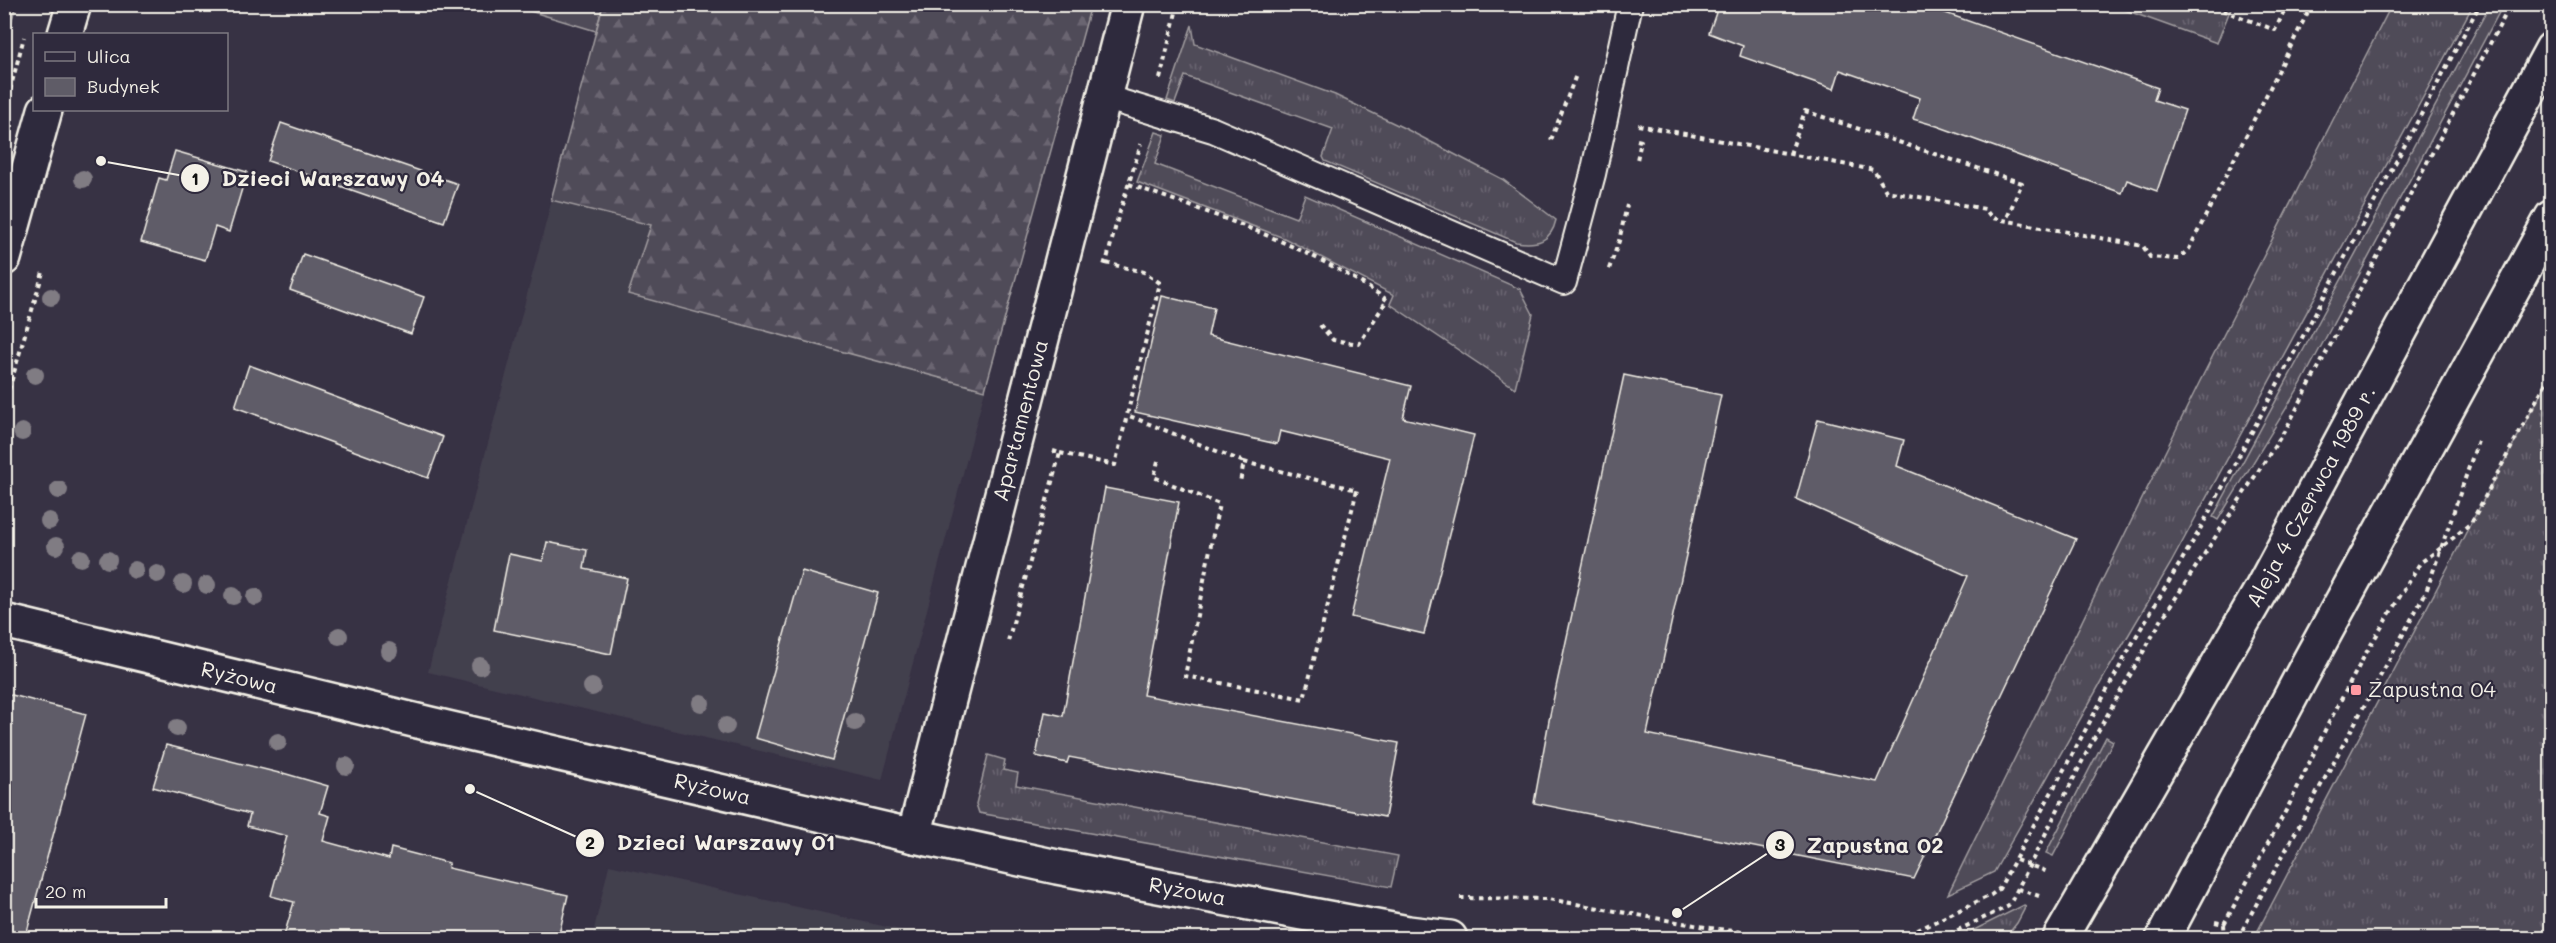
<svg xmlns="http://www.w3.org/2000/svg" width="2556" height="943" viewBox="0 0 2556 943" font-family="Mali,sans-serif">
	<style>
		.built { fill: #433f4e }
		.grass { fill: url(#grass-tufts); stroke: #a29ea0; stroke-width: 1.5 }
		.forest { fill: url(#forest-firs); stroke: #a29ea0; stroke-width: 1.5 }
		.garden { fill: url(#garden-dots); stroke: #a29ea0; stroke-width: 1.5 }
		.building { fill: #5f5c67; stroke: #f4f1e8; stroke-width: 1.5 }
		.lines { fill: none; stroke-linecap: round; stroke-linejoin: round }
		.service-casing { stroke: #f4f1e8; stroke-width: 28 }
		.minor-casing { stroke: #f4f1e8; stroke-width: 38 }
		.tertiary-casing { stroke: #f4f1e8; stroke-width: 38 }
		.secondary-casing { stroke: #f4f1e8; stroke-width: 38 }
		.path { stroke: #f4f1e8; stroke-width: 4; stroke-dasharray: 4.5 4.5; stroke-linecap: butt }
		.service { stroke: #2f2a3d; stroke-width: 24 }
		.minor { stroke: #2f2a3d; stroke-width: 33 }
		.tertiary { stroke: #2f2a3d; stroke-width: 33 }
		.secondary { stroke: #2f2a3d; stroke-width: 33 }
		.tree { fill: #807b83 }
		.poi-dot { fill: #ff9aa2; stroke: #2f2a3d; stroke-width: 2 }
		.labels { text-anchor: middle; stroke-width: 4.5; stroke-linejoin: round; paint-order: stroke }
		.street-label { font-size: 21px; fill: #f4f1e8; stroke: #2f2a3d }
		.poi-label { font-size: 21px; fill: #f4f1e8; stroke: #2f2a3d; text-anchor: start }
		.leader { fill: none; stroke: #f4f1e8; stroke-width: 2 }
		.callout-dot { fill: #f4f1e8; stroke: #2f2a3d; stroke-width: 2 }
		.mark-label { font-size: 18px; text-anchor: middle; font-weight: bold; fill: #111 }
		.callout-label { font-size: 22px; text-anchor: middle; font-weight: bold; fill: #f4f1e8; stroke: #2f2a3d; stroke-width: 4.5; stroke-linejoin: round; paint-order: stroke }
	</style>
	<defs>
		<pattern id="grass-tufts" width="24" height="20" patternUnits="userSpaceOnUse" patternTransform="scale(1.5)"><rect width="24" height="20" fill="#504b59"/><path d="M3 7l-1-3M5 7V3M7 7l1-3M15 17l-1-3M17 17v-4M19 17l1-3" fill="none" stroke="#6a6571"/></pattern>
		<pattern id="forest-firs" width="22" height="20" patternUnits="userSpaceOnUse" patternTransform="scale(1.5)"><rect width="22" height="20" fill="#504b59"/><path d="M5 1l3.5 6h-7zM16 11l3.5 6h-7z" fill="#6a6571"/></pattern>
		<pattern id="garden-dots" width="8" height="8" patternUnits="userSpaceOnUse" patternTransform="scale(1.5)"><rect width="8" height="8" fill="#504b59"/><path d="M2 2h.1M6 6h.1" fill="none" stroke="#6a6571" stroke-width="1.8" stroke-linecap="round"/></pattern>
	</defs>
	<rect width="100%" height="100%" fill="#373244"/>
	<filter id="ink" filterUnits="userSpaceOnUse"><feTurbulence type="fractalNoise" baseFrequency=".0167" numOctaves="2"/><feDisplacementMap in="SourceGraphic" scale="12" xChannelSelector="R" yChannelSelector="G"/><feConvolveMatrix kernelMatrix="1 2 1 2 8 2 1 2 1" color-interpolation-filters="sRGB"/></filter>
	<g filter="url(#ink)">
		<!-- built -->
		<g class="built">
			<path d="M603,5h488l-106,385 -103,390 -454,-108z"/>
			<path d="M609,865l278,62 52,11h-347z"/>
		</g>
		<!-- grass -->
		<g class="grass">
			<path d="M2392,4l81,1 -302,558 -66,112 -111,197 -46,22 251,-511z"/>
			<path d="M510,5h93l-7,26z"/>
			<path d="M2221,5l10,3 -14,35 -106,-38z"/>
			<path d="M2490,5h13l-202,379 -83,136 -5,-3z"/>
			<path d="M1192,25l3,19 140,51 71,34 96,50 54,41c-5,22 -19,25 -40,22l-191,-81 -2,-4 10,-28 -148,-53 -10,27 -8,-3z"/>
			<path d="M1156,132l9,3 -10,29 141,54 9,-23 215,94 13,25 -18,74 -125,-84 4,-9 -110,-57 -147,-56z"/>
			<path d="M2551,375v563h-297l217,-415z"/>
			<path d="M2106,737l7,4 -60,115 -7,-3z"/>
			<path d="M988,755l17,5 -2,10 15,3 -2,12 382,71 -7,31 -412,-74 -3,-9z"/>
			<path d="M2024,905l2,1 -9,17 -12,15h-47z"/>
		</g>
		<!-- forest -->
		<path class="forest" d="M603,5h488l-106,385 -357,-96 23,-69 -100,-25z"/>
		<!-- garden -->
		<path class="garden" d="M5,4l11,1 -11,39 -1,-39z"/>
		<!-- building -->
		<g class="building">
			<path d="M1719,4h201l238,84 -4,12 31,10 -28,81 -30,-11 -5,13 -185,-67 -24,-7 7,-21 -80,-28 -6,19 -94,-33 3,-10 -34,-13z"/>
			<path d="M281,123l177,61 -14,38 -176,-61z"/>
			<path d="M175,151l72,21 -18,60 -14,-5 -10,33 -64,-18 18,-64 7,2z"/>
			<path d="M303,254l121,43 -13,37 -121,-44z"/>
			<path d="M1162,296l52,12 -6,28 203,50 -8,32 71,17 -50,199 -73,-17 39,-159 -110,-27 -3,13 -142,-32z"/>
			<path d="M249,365l194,72 -15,41 -193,-71z"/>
			<path d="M1624,375l97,20 -74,339 230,48 91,-206 -172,-77 22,-80 86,21 -7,26 179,73 -162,340 -380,-76 16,-88z"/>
			<path d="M1105,488l74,14 -36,193 256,48 -14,74 -316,-60 -2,6 -31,-7 9,-44 18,4z"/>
			<path d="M547,542l40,8 -3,19 43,9 -16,76 -117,-24 15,-76 34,7z"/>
			<path d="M802,571l76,22 -46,167 -77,-22z"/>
			<path d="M4,693l82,21 -61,225h-21z"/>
			<path d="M166,745l117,29v-1l45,13 -8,27 10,3 -7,25 66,18 2,-11 58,15 -1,5 120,27 -10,44h-275l11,-37 -23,-6 16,-60 -40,-10 3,-12 -97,-27z"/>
		</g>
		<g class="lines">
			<defs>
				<path id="service" d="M1104,97l109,33 351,152 29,-108 37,-170"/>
				<g id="minor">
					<path id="s1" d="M914,836l214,-832"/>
				</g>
				<g id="tertiary">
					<path d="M65,34l9,-30"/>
					<path d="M4,258l41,-148"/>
					<path id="s2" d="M4,621l426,103 484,112 143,31 351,66 42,5"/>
				</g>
				<g id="secondary">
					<path id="s3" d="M2060,938l201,-348 291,-541"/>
					<path d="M2163,938l146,-276 243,-445"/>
				</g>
			</defs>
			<!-- service casing -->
			<use href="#service" class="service-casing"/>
			<!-- minor casing -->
			<use href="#minor" class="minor-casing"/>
			<!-- tertiary casing -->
			<use href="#tertiary" class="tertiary-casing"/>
			<!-- secondary casing -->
			<use href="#secondary" class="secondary-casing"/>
			<!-- path -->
			<g class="path">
				<path d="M2206,4l69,26 13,-26"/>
				<path d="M1160,79l18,-75"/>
				<path d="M10,90l14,-53"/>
				<path d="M1638,125l236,45 12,21 99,18 7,9 151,28 7,11 28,2 11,-10 123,-245"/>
				<path d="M1551,140l25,-65"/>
				<path d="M1637,140l4,1 -4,19"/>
				<path d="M1790,154l15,-43 217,72 -16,37"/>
				<path d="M1129,184c88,32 181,61 258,116l-28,44 -26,-4 -13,-15"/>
				<path d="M1103,262l3,1 11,-42 24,-77"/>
				<path d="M1106,263l38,9 16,11 -33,132 117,47"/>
				<path d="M1609,269l10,-28 8,-36"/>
				<path d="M4,407l39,-135"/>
				<path d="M1060,453l55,12 12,-50"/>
				<path d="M1158,461l-4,16 65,27 -34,172 119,23 53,-209 -113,-28 -4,20"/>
				<path d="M1008,641l52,-188 -7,-2"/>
				<path d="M2016,860l32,12"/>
				<path d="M2018,889l21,7"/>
				<path d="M1460,898l88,1 163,29 75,10"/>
				<path d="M2215,922l9,2 1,14"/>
				<path d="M2224,924l66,-121 37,-77 39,-73 54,-90 21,-15 30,-25 81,-152"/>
				<path d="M1901,938l90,-43 8,-6 138,-254 61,-102 282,-529"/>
				<path d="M1941,938l66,-31 5,-7 81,-160 69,-121 125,-192 224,-423"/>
				<path d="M2238,938l188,-346 53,-154"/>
			</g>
			<!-- service -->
			<use href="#service" class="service"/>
			<!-- minor -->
			<use href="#minor" class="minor"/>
			<!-- tertiary -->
			<use href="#tertiary" class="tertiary"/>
			<!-- secondary -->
			<use href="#secondary" class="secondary"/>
		</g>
		<!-- trees -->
		<g class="tree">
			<circle cx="83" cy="179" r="9"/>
			<circle cx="51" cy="297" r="9"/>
			<circle cx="35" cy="375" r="9"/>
			<circle cx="22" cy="432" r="9"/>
			<circle cx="59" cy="490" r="9"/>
			<circle cx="49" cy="521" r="9"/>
			<circle cx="56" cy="546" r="9"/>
			<circle cx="81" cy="558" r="9"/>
			<circle cx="108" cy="560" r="9"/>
			<circle cx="135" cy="570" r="9"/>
			<circle cx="157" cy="574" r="9"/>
			<circle cx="183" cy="584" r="9"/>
			<circle cx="207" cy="585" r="9"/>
			<circle cx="233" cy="596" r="9"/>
			<circle cx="255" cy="597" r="9"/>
			<circle cx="339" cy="636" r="9"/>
			<circle cx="389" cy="651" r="9"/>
			<circle cx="480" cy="666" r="9"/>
			<circle cx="592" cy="687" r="9"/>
			<circle cx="701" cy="703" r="9"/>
			<circle cx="855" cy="722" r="9"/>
			<circle cx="726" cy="726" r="9"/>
			<circle cx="177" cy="728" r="9"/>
			<circle cx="278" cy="742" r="9"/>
			<circle cx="346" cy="766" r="9"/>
		</g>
	</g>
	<!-- markers -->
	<rect class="poi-dot" x="2350" y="684" width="12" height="12" rx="3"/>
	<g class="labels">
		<!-- street labels -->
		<g class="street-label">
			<text dy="7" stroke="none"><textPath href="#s1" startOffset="429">Apartamentowa</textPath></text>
			<text dy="7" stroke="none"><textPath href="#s3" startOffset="508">Aleja 4 Czerwca 1989 r.</textPath></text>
			<text dy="7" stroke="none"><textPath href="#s2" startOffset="242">Ryżowa</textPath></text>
			<text dy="7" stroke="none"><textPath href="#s2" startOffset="728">Ryżowa</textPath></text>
			<text dy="7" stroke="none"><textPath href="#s2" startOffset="1214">Ryżowa</textPath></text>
		</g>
		<!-- poi labels -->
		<g class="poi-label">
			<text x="2368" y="697">Zapustna 04</text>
		</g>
	</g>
	<!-- callouts -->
	<path class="leader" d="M101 161L195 178M470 789L590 843M1677 913L1780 845"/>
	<g class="callout-dot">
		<circle cx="101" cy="161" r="6"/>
		<circle cx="470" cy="789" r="6"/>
		<circle cx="1677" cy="913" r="6"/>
		<circle cx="195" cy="178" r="15"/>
		<circle cx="590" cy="843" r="15"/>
		<circle cx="1780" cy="845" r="15"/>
	</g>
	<g class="mark-label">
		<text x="195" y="185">1</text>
		<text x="590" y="849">2</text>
		<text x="1780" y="851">3</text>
	</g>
	<g class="callout-label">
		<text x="333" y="186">Dzieci Warszawy 04</text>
		<text x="726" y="850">Dzieci Warszawy 01</text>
		<text x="1875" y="853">Zapustna 02</text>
	</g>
	<!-- margin -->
	<rect width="2556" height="943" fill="none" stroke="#2f2a3d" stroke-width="24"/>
	<rect x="12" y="12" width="2532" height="919" fill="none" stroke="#f4f1e8" stroke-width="2" filter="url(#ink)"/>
	<!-- legend -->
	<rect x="33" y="33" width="195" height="78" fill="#2f2a3d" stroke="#7e7a81" stroke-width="1.5"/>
	<rect x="45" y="52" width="30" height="9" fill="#2f2a3d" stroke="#7e7a81" stroke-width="1.5"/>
	<text x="87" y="63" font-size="18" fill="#f4f1e8">Ulica</text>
	<rect x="45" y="78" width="30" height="18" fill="#5f5c67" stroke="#7e7a81" stroke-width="1.5"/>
	<text x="87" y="93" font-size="18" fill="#f4f1e8">Budynek</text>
	<!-- scale -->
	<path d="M36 898v9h130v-9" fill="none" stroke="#f4f1e8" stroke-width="3"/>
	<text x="45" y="898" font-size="18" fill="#f4f1e8" stroke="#2f2a3d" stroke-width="4.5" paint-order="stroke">20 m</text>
</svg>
